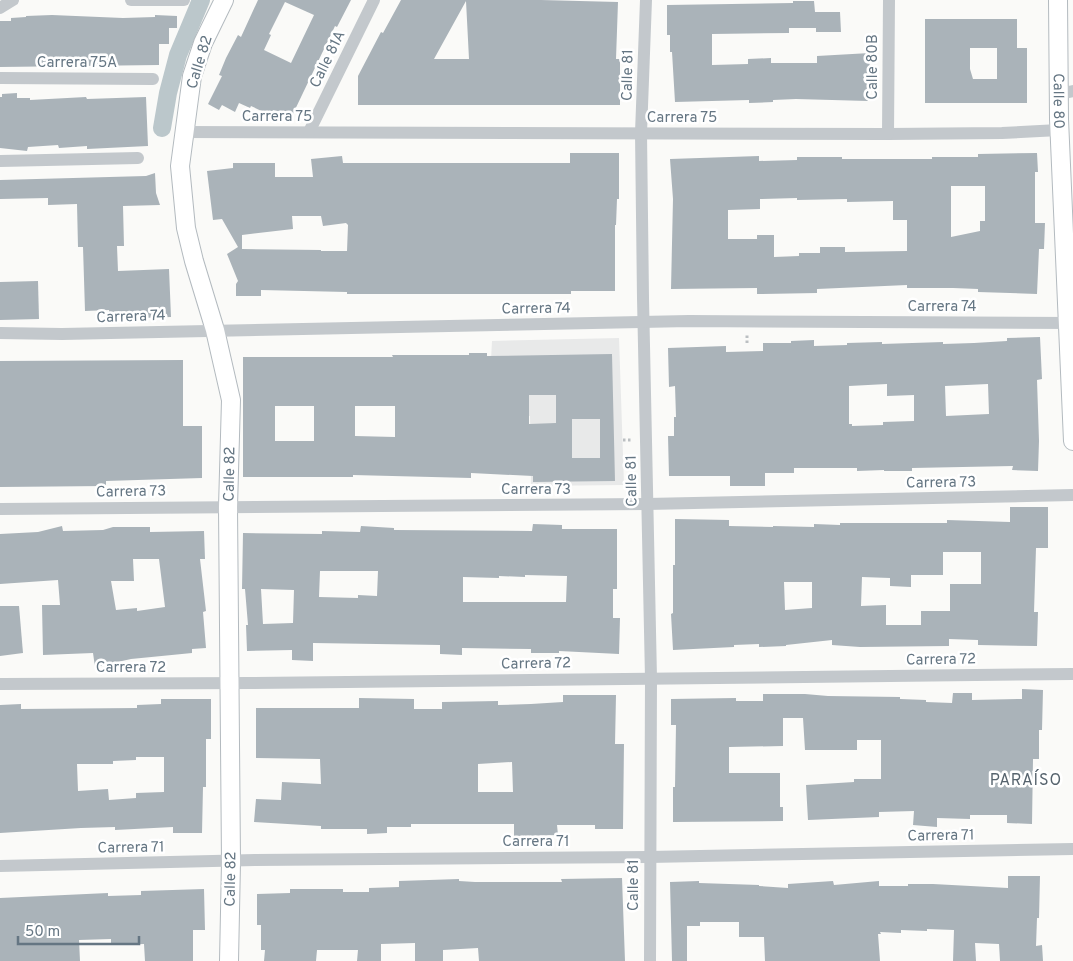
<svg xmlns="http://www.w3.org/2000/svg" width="1073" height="961" viewBox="0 0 1073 961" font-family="Overpass,sans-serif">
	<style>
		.built { fill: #e8e9e9 }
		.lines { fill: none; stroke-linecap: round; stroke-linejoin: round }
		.canal { stroke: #bbc7cb; stroke-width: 18 }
		.building { fill: #aab3b9; fill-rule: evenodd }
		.secondary-casing { stroke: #b3babf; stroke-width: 20 }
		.path { stroke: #bbbfc2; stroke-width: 3; stroke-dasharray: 2.5 2.5; stroke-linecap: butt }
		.street { stroke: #c3c8cc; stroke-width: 12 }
		.secondary { stroke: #fff; stroke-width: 18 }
		.labels { text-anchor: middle; stroke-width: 5; stroke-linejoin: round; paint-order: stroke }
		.street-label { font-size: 15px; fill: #657683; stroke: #fff }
		.neighbourhood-label { font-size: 16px; letter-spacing: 1px; fill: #57646e; stroke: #fff }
	</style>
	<rect width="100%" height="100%" fill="#fafaf8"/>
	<!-- built -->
	<path class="built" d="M619,338l5,147 -93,1 -1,-70 -42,-1 4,-74z"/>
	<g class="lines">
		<!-- canal -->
		<path class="canal" d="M162,128l6,-35 10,-38 23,-55"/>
	</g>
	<!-- building -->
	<g class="building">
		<path d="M258,0h93l-14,27 -2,-1 -44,92 -18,-8 -3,5 -19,-9 -1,2 -11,-5 -4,9 -13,-7 -3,5 -11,-6 14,-28 -3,-1 7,-17 12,-23 3,2zM285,2l29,13 -23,48 -27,-13 7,-15 -2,-1z"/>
		<path d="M401,0h140l77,2 -2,57h4v46h-262v-29l23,-44 2,1zM466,1l3,58h-35z"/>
		<path d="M793,1h21l1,11h25l1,20h-25v-4h-27v5l-77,1v31l36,-1v-5l23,-1v5h46v-7l53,-3 -2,48 -72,-2 -23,1v2l-24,1v-3l-74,2 -3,-50h-2v-17h-3v-30l126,-2z"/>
		<path d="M52,15l71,3 32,-1v-2l22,1v12h-8v16h-10v21l-159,2v-46h11v-3l15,-1v-1z"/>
		<path d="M925,19h92v29h10v55h-102zM970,48h27v31h-24l-3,-10z"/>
		<path d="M17,93v5h13v2l56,-3 1,2 59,-2 2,49 -61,3v-3l-28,2 -1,-3 -30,2 -1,4 -27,-3v-51h2v-3z"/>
		<path d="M570,153h49v46h-2l-1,26h-1v66h-44v3h-224v-2l-86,-2v6h-25v-12l2,-3 -11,-27 11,-7 -16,-28 -9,1 -6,-49 26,-3v-5h42v14h38l-2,-18 31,-3 1,7h227zM292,216h29l2,10 23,-3 2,2 -1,26h-26v-1l-79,-1v-14l51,-6z"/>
		<path d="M1037,153l1,19h-3v51h10l-1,26h-5l-2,45 -59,-2v-3l-25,-1h-46v-3l-90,4v4l-60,1v-6l-86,1 2,-90 -3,-40 89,-3v5l38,-1v-3h45v2h90v-2h46v-3zM951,186h34v35h-5v10l-29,6zM797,198v2l50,-1v3l46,-1v19h14v31l-62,1v-5h-25v6h-21v3l-25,1v-22h-17v4h-29v-29l32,-1v-10z"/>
		<path d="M155,173l1,20 4,12 -37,1 1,40h-7l1,25 51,-2 2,48 -61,2 -1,-9 -24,1 -2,-64h-5l-1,-43 -29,1v-7l-48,1v-19l146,-4z"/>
		<path d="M38,281l1,38 -39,1v-38z"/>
		<path d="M1040,337l2,42 -5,1 2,61 -1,30 -26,-1 1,-4 -101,2v3h-28v-1l-27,1v-3h-63v5h-29v13h-35v-10h-61l-1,-40h6v-19h2l-1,-31 -6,1 -1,-39 58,-2v6l37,-1v-8h28v-2l23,-1v6l33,-1v-2l35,-1v2l61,-2v2l31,-1 33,-2v-3zM887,384v12l27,-1v26l-31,1v3l-31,1v-2h-3v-38zM988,384l1,30 -43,2 -1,-30z"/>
		<path d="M469,353h18v3l125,-2 3,127 -82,1v-6l-62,-3v5l-118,-3v2h-110v-120h150l-1,-2h77zM529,395h27v28l-27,1zM275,406h39v35h-39zM355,406h40v31l-40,-1zM572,419h28v39h-28z"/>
		<path d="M183,360v66h19v52l-96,3v5l-106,1v-126z"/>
		<path d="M1010,507h38v41h-12l-2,64h4l-1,34 -59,-1v-5l-29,-1v7l-89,1 -28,-2v-5l-46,5v1l-27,1v-3l-25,1v2l-61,3 -2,-36 2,-1v-48h2v-46l54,1v6l44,1v-1l41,1v-3l26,1v-2h107v-3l63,2zM943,552h38v32h-31v27h-29v14h-35v-20l-25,1 1,-29 28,1v8l21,1v-12h32zM784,582h28v26l-27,2z"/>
		<path d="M533,524l29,1v4h55v60h-4v29h7l-1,36 -60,-3v2h-28v-4l-69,-1v7l-22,-1v-9l-127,-2v18l-21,-1v-10l-45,1 -1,-26h2l-3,-36h-3l1,-56 79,1v-3l38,1 1,-6 33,2v2l138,1zM320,571h58l-1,25 -19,-1v3l-39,-1zM525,575l42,1 -1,26h-103v-25l36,1v-2l26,1zM261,589l33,1 -1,33 -30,1z"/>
		<path d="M62,526l1,5 40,-1 10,-3h37v5l54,-1 1,28h-5l6,52 -3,1 3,36 -14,1v4l-61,6 -36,8 -2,-14 -50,2 -1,-50h18l-2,-25 -58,4v-50l38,-2zM133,559h26l6,48 -28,4v-3l-21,2 -5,-29h23z"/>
		<path d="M0,606h19l4,47 -23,3z"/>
		<path d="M1022,689l21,1 -1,40h-3v29h-6l-1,65 -25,-1v-8h-37v4l-33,-1v9l-24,-2 1,-14 -35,1v5l-71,3 -2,-35 48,-3v-3h27v-39h-24v10h-52l-2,-32h-20v28l-54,1v26h51v34h3v14l-110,1v-35h2l1,-62h-5v-26l65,-1v3h27v-7h42l23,2 72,1v2l26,1v2l26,1 1,-10h19v7l50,-1z"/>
		<path d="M563,695h53l-1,49h9l-1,85h-28v-4h-38l1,10 -44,1v-12h-103v3h-24v6l-20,1v-5h-46v-3l-67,-4 2,-23 25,1 1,-18 39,2 -1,-25 -64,-1v-50h103v-10l55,1v10h28v-7l56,-1v4l33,-1 32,-2zM512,762l1,30h-35v-28z"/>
		<path d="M161,699h50v40h-5v48h-3l-1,46h-29v-6l-58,3v-3l-34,1 -81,5v-128l21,-1v5l116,-1v-3l24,-1zM136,757h28v35l-28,1v5l-27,2 -1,-11 -30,2 -1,-27h36v-3l23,-1z"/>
		<path d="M1008,876h32l-1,42h-2l-1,28 6,-1 1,16h-43l-1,-17 -24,-1 1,18h-23l1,-31 -27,-1v2l-26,-1v3l-21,-1 1,2h-3l2,27h-115l-1,-24h-25v-15h-39v4h-13v35h-15l-2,-79 29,-1v2l60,2v1l29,2v-4l45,-3 1,4 45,-4v5h29v-2h25l75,4z"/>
		<path d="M622,878l3,83h-146l-1,-13 -35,2v11h-28v-18l-34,1v17h-24l1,-11h-41l-1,11h-52l1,-11h-4v-25h-4v-31l33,-1v-4h53v3h26v-4l30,-1v-6l60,-2v2l16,1h87l-1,-3z"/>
		<path d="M204,889l1,41h-12v31h-48l-1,-17 -33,1v-6l-32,1 1,21h-80v-63l108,-5v3l33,-1v-4z"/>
	</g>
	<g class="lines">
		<defs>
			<g id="secondary">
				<path d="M224,0l-21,43 -11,33 -12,90 6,62 8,33 21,69 16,70 -3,107 3,355 -2,99"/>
				<path id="s1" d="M1058,0l1,119 14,322"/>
			</g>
		</defs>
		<!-- secondary casing -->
		<use href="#secondary" class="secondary-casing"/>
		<!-- path -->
		<g class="path">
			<path d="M747,343v-10"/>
			<path d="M623,440h9"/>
		</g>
		<!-- street -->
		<g class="street">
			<path d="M131,0h53"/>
			<path d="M646,0l-5,133 2,165 8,380 -1,283"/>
			<path d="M0,8l13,-8"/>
			<path d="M0,78l153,1"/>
			<path d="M1059,94l14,-3"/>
			<path d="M184,132l704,2 114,-1 57,-3"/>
			<path d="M309,132l65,-132"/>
			<path d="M888,134l1,-134"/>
			<path d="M0,161l138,-3"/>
			<path d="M0,333l62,1 627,-13 384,2"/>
			<path d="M0,509l647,-5 426,-9"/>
			<path d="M0,684l251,-1 822,-9"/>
			<path d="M0,866l255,-6 394,-3 424,-8"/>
		</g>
		<!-- secondary -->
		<use href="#secondary" class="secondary"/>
	</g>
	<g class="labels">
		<!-- street labels -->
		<g class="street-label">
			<text transform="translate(327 59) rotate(-64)" y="5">Calle 81A</text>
			<text x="77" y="67">Carrera 75A</text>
			<text transform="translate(199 62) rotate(-73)" y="5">Calle 82</text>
			<text transform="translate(872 67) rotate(-90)" y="5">Calle 80B</text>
			<text transform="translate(627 75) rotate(-89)" y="5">Calle 81</text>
			<text dy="5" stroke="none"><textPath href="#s1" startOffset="101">Calle 80</textPath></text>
			<text x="277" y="121">Carrera 75</text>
			<text x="682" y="122">Carrera 75</text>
			<text x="942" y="311">Carrera 74</text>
			<text transform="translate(536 308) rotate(-1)" y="5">Carrera 74</text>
			<text transform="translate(131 316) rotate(-2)" y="5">Carrera 74</text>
			<text transform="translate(229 474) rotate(-89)" y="5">Calle 82</text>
			<text transform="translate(631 481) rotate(-91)" y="5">Calle 81</text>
			<text transform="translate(941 482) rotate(-1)" y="5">Carrera 73</text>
			<text x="536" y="494">Carrera 73</text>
			<text transform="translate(131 491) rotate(-1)" y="5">Carrera 73</text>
			<text transform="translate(941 659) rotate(-1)" y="5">Carrera 72</text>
			<text transform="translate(536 663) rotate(-1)" y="5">Carrera 72</text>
			<text x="131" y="672">Carrera 72</text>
			<text transform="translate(941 835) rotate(-1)" y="5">Carrera 71</text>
			<text x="536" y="846">Carrera 71</text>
			<text transform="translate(131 847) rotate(-1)" y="5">Carrera 71</text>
			<text transform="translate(230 879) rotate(-89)" y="5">Calle 82</text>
			<text transform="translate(633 885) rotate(-90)" y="5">Calle 81</text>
		</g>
		<!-- neighbourhood labels -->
		<g class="neighbourhood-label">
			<text x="1026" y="785">PARAÍSO</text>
		</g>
	</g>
	<!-- scale -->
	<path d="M18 936v8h121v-8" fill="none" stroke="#657683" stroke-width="2.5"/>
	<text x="25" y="936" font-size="15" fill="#657683" stroke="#ffffff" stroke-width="4" paint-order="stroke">50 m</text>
</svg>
